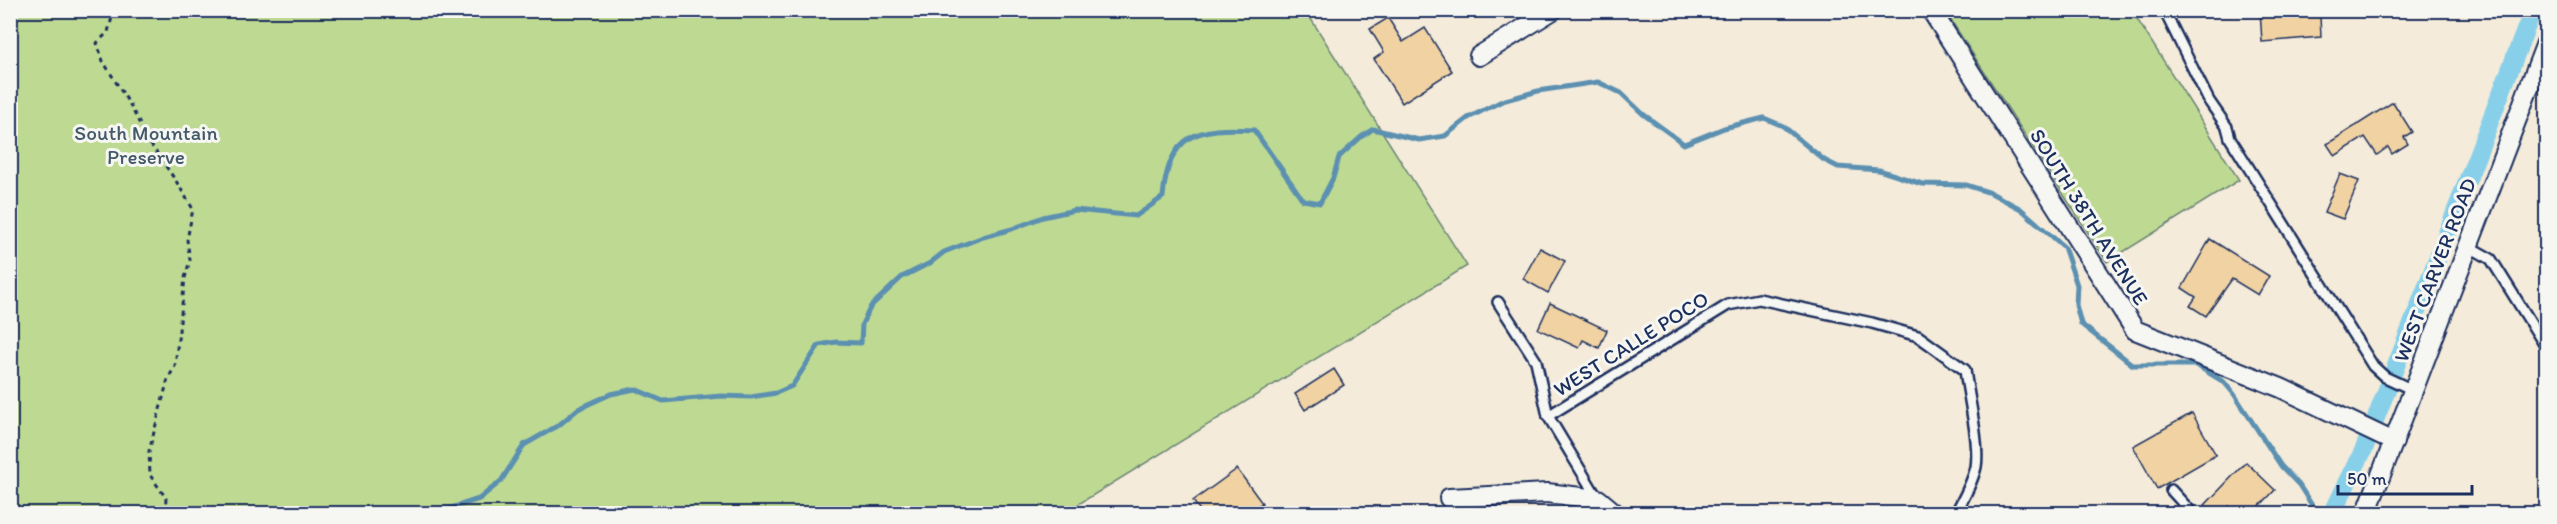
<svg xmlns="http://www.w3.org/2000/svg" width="2557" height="524" viewBox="0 0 2557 524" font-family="Itim,sans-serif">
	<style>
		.green { fill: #beda92; stroke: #6c8478; stroke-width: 1.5 }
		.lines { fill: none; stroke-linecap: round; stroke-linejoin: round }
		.stream { stroke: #5c90b1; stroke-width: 5 }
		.canal { stroke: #88d0e9; stroke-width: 18 }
		.building { fill: #f1d2a3; stroke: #1b2f5e; stroke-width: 1.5 }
		.service-casing { stroke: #1b2f5e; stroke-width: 14 }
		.minor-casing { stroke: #1b2f5e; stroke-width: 22 }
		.path { stroke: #1b2f5e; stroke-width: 3; stroke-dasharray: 4.5 4.5; stroke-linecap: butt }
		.service { stroke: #f6f6f2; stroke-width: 9 }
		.minor { stroke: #f6f6f2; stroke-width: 18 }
		.labels { text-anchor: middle; stroke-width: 6; stroke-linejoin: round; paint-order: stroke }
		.park-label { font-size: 21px; fill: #445a6b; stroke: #f6f6f2 }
		.street-label { font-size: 21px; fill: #1b2f5e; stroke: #f6f6f2 }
	</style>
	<rect width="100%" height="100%" fill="#f4ebda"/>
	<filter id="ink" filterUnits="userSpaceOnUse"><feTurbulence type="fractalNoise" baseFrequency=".0167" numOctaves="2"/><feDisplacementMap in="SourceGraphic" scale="12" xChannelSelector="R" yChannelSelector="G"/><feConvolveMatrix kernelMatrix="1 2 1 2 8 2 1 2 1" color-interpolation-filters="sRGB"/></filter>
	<g filter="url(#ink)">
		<!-- green -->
		<g class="green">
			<path d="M10,11h1296l161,255 -403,247h-1053z"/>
			<path d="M1945,11h187l107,169 -132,82z"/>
		</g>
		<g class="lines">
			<!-- stream -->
			<path class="stream" d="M433,514l46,-15 22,-18 23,-36 35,-20 19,-16 33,-15 24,-5 28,12 58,-5 30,1 25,-4 16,-7 27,-41 17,-3 25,1 1,-19 9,-18 31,-29 28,-14 14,-11 39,-15 29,-8 31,-12 32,-7 61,6 27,-19c5,-63 34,-71 91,-67l49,70 17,3 13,-25 6,-21 22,-20 12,-8 46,11 26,-4 23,-18 34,-17 36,-10 60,-9 23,11 22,21 41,30 40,-16 40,-10 19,8 41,34 14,7 41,3 43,14 44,1 25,8 30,16 43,38 13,38 -1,20 5,19 52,41h63l28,17 10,12 47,72 18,19 14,22 16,7"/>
			<!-- canal -->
			<path class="canal" d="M2332,514l32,-65 169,-439"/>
		</g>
		<!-- building -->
		<g class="building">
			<path d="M2260,10h47v7l13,-1 1,21 -59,5z"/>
			<path d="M1388,18l15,24 22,-14 27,43 -50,32 -28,-44 10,-7 -14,-23z"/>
			<path d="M2393,102l19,30 -8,5 4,7 -16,10 -4,-7 -11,8 -12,-18 -30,19 -8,-12z"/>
			<path d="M2340,174l19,7 -16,38 -19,-7z"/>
			<path d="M2210,239l59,37 -11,19 -26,-16 -26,37 -16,-10 6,-9 -14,-9z"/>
			<path d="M1540,248l25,13 -17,32 -25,-14z"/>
			<path d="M1550,303l57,27 -8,18 -16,-8 -4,8 -41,-19z"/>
			<path d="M1334,369l10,16 -39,25 -10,-16z"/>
			<path d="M2192,413l24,42 -59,34 -24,-43z"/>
			<path d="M2246,462l29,28 -22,23h-16l-8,-7 -8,7h-7l-9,-8z"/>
			<path d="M1237,469l25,34 -15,10h-10l-6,-7 -10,7h-19l-9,-12z"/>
		</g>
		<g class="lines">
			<defs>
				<g id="service">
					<path d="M2164,10l45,91 18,26 3,11 143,228 12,11 28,13"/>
					<path d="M2468,246l23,13 55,88"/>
					<path d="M1498,302l38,59 12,55 50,83"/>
					<path d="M1548,416l180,-111 31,-6 113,24 46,13 47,34c3,25 15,74 11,97 -4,16 -13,33 -21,47"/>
					<path d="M2171,490l22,24"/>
				</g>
				<g id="minor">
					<path d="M1931,10l204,320 146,58 113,54"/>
					<path d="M1479,56l74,-46"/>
					<path d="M1449,498l98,-5 51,6 18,15"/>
					<path d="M2366,514l180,-471"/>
				</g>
			</defs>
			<!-- service casing -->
			<use href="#service" class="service-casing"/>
			<!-- minor casing -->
			<use href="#minor" class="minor-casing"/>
			<!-- path -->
			<path class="path" d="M114,10l-6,22 -11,11 6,18 27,44 19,37 27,39 17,28 -6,31 3,20 -5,18 -10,88 -7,13 -19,72 1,24 16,23 -1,16"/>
			<!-- service -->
			<use href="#service" class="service"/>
			<!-- minor -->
			<use href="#minor" class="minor"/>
		</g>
	</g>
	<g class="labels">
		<!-- park labels -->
		<g class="park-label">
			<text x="146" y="140">South Mountain<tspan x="146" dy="24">Preserve</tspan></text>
		</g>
		<!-- street labels -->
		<g class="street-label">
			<text transform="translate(2089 217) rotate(58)" y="7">SOUTH 38TH AVENUE</text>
			<text transform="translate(2435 270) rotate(-69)" y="7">WEST CARVER ROAD</text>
			<text transform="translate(1631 344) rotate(-32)" y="7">WEST CALLE POCO</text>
		</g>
	</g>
	<!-- margin -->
	<rect width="2557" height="524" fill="none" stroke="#f6f6f2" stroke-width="36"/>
	<rect x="18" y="18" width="2521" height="488" fill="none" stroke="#1b2f5e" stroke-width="2" filter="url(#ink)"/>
	<!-- scale -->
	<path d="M2338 485v9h134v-9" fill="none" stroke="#1b2f5e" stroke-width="3"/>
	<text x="2347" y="485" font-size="18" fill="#1b2f5e" stroke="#f6f6f2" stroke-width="4.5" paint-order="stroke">50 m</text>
</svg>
